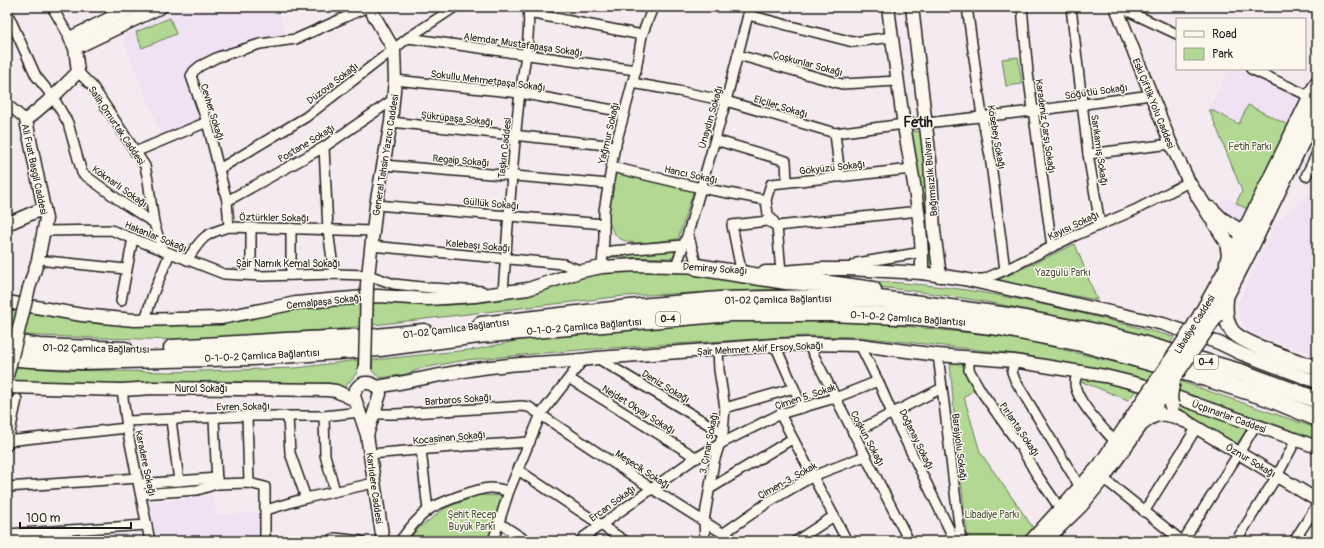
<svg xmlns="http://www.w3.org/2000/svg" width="1324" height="548" viewBox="0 0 1324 548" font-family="Pangolin,sans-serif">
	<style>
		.built { fill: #f0e1f3 }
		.green { fill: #b2d893; stroke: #677a58 }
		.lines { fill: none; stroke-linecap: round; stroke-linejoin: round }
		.street-casing { stroke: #1c1c1c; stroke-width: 12 }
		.secondary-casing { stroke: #1c1c1c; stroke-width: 15 }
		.primary-casing { stroke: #1c1c1c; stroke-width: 17 }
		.highway-casing { stroke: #1c1c1c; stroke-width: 19 }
		.street { stroke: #fbf7ec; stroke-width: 9 }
		.secondary { stroke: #fbf7ec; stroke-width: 12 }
		.primary { stroke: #fbf7ec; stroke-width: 14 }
		.highway { stroke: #fbf7ec; stroke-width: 16 }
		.secondary-bridge-casing { stroke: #1c1c1c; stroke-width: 15; stroke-linecap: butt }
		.primary-bridge-casing { stroke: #1c1c1c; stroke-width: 17; stroke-linecap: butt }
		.secondary-bridge { stroke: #fbf7ec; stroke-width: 12 }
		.primary-bridge { stroke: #fbf7ec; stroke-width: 14 }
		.labels { text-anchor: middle; stroke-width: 3; stroke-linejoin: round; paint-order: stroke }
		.shield { fill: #fbf7ec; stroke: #5f5e5a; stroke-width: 1 }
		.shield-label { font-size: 9px; font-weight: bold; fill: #1c1c1c }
		.street-label { font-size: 10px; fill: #1c1c1c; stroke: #fbf7ec }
		.park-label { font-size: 10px; fill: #495440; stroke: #fbf7ec }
		.district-label { font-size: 14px; font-weight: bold; fill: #1c1c1c; stroke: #fbf7ec }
	</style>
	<rect width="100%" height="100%" fill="#f4eaf0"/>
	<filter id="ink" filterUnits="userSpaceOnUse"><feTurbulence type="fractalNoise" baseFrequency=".025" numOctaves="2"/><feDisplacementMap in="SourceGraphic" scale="8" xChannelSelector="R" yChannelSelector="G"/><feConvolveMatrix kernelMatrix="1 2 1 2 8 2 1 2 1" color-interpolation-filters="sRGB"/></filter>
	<g filter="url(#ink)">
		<!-- built -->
		<g class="built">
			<path d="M183,7h94l8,28 -63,14 -24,12 -10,14 17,45 -42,18 -41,-102z"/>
			<path d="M1229,69h9l59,27 2,8 -11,21 -40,-20 -9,19 -30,-15z"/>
			<path d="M1317,177v178l-67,-23 -6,-6 -3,-7 -2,-6 -1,-9 38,-80 34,-31z"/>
			<path d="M1227,198l20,11 -6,13 -7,1 -20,-16z"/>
			<path d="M213,495l3,20 47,-3 -1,29h-107l-6,-38 35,-3z"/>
		</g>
		<!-- green -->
		<g class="green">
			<path d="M170,18l6,16 -34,14 -6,-16z"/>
			<path d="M1018,57l4,27 -16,2 -4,-27z"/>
			<path d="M1248,105l40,20 -41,84 -11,-6 6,-12 -33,-82 30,15z"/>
			<path d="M922,131l15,138 -10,1 -17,-138z"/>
			<path d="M613,171l81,18 -16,50c-13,1 -37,6 -49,3 -31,-6 -19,-50 -16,-71z"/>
			<path d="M1075,244l22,56 -101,-19z"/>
			<path d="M678,249l-3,9 -66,-1z"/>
			<path d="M636,268l63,6 123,15 -63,1 -135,6 -286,33 -154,11 -82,-2 -62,-2 -33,-3v-24l92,15 70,2 56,-3 105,-20 44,-1 46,3h31l35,-3 56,-12 54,-17z"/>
			<path d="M782,278c66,2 132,3 197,14 66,11 131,28 195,45l-5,9c-51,-14 -103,-28 -156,-39 -76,-15 -154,-23 -231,-29z"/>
			<path d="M764,319l104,3 148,16 134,33 163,56 4,2v11l-101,-32 -137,-42 -62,-12 -157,-17 -57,-1 -224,14 -113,10 -44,8 -15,6 -27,4 -8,-7 1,-11 105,-11 43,-9 78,-10 104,-8z"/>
			<path d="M358,360l-1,13 -14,16 -14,-6 -53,1 -56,-3 -68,3h-82l-63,-3v-15l51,4 112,2 126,-4z"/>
			<path d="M950,362l12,2 13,25 -11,8 16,55 54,77 -13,12h-53l-12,-102z"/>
			<path d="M1081,376l23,5 32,10 -8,9 -43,-17 -8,-2z"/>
			<path d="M1178,405l71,22 -13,18 -58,-37z"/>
			<path d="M479,495l26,1 -9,19 -8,26h-81l12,-13 26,-20z"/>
		</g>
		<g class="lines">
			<defs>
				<g id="street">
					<path d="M52,7l18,31"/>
					<path d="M967,7l15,109 8,40 15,114"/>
					<path d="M1022,7l6,66 24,174"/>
					<path d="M1071,7l17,147 12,70"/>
					<path d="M1119,7l58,27"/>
					<path d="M7,12l29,64 17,21 15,26 14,50 41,30 31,20"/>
					<path d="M529,13l113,22"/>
					<path d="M748,15l105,27 39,-5"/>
					<path d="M408,38l228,32"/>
					<path d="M738,55l104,29 56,-3"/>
					<path d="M1251,69l60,28"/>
					<path d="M78,72l15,15 52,79 3,14 6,43 9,28"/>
					<path d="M395,80l125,13 104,19"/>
					<path d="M632,83l46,8 48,10 109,32 69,-9 22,-1 107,-12 118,-16"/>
					<path d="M7,104l19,16"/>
					<path d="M391,122l225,24"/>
					<path d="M835,133l5,44"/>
					<path d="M715,140l71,21 1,21"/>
					<path d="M324,147l4,83 6,44"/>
					<path d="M135,152l72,-30"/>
					<path d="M1088,154l83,-10"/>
					<path d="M383,165l226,19"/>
					<path d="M612,167l89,21 65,12"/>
					<path d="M219,169l87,-52 102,-79 47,-31"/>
					<path d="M1306,176l11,-23"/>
					<path d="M227,201l97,-54 70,-48"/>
					<path d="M376,205l228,19"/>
					<path d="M229,227l-2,-26 -20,-79 -16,-46 3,-5 6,-5 18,-9 42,-13 36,-5 72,-32"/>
					<path d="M291,228v47"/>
					<path d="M45,231l66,-1 113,44 38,2 72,-2 34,1 26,9 37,4 51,3"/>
					<path d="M688,233l9,34"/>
					<path d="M371,246l192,18 19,7"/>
					<path d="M603,255l8,-4 73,-6"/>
					<path d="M187,260c15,-22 16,-26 42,-33l145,4"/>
					<path d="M47,261l79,8"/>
					<path d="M676,266l12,-33 38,-132 24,-94"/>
					<path d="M602,267l2,-29v-27l10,-60 22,-81 6,-35 11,-28"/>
					<path d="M848,269l9,-6 66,-11"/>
					<path d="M741,270l-9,-45 36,-4 9,5 142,-15"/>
					<path d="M781,272l-4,-46 -9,-12 -2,-14 5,-16 141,-15"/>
					<path d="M251,275v-47"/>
					<path d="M976,279h8l21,-9 69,-34 61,-26 54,-28"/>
					<path d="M497,292h6c5,-64 9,-128 16,-191 4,-31 12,-63 9,-94"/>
					<path d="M121,301l12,-63"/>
					<path d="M145,320l8,-26 17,-41"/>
					<path d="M808,344l101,197"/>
					<path d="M775,345l19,43 8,20"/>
					<path d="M860,345l18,36 14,32 63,128"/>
					<path d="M938,355l23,186"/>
					<path d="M969,357v13l12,21 41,58 13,23 26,38"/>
					<path d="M597,358l126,75"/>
					<path d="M1014,361l-2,11 3,8 65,107"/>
					<path d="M1080,372c-3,3 -5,6 -5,11 0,17 29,46 41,60"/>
					<path d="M570,379l127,79"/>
					<path d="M122,390l5,38 23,113"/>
					<path d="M725,408l69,-20"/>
					<path d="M374,414h22l126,-8 7,1 122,81 84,53"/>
					<path d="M780,414l67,127"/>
					<path d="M247,416l2,67"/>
					<path d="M324,416l1,39 10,36"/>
					<path d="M288,417l2,36 16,45"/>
					<path d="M214,418l3,66"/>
					<path d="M171,420l8,61"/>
					<path d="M127,421l120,-5h77l36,-4"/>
					<path d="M853,433l89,-45"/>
					<path d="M7,441l120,-13"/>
					<path d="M7,446l10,-47"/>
					<path d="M421,450l7,60"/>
					<path d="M370,454l95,-8 65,-4"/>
					<path d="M518,470l107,71"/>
					<path d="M1103,478l79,63"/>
					<path d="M139,484l78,-6"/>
					<path d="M7,487l131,-9"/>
					<path d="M711,488l81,-49"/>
					<path d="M141,494l56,-4 20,-6 32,-1 16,4v54"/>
					<path d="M266,510l40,-12 68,-15"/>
					<path d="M1144,512l53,-85"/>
					<path d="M504,526l23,15"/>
					<path d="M724,533l46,-32 43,-25 52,-20"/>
					<path d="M7,534l140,-9"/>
					<path d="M330,541l5,-3 26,3"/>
					<path d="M400,541c8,-11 16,-21 27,-30 10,-8 51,-23 64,-23 6,0 12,2 18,3"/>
					<path d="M493,541l16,-50 32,-77 42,-54"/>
					<path d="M581,541l3,-4 107,-76 27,-16 62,-31 55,-16 43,-17"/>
					<path d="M705,541l-1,-20 10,-59 9,-29 2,-25 -6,-38 -1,-21"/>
					<path d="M796,541l38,-25"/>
					<path d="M1183,541l56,-88 16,-27"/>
					<path d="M1236,541l41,-65 19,-36"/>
					<path d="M1294,541l23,-36"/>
				</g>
				<g id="secondary">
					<path d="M888,7c5,39 10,79 16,118 8,50 19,98 18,148"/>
					<path d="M912,7l18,153 4,71 6,45"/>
					<path d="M1116,7l55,137 18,38 9,14"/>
					<path d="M75,48l86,-41"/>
					<path d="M7,224l37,-16"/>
					<path d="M765,272h16l41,-3h26l74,4 42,6 199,45 56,19 23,11 75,28"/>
					<path d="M367,285l9,-80 15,-83 4,-42 -1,-30 -25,-43"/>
					<path d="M29,288l9,-28 8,-41 -20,-99 27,-23 25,-25 -3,-24 -5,-10 63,-31"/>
					<path d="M7,302l75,13 52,5 87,-2 75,-15 32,-3 50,-4 50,3 47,-3 53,-7 54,-18 20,-4 35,-2 68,2"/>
					<path d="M7,387l115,3 31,-2 175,2 8,1 19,9"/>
					<path d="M377,387c41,-7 81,-17 123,-21 32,-4 65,-3 97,-8l178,-13 33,-1 52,1 78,10 76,6 91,15 37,9 175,62"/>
					<path d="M1184,420l133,80"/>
					<path d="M367,435l13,-41c-4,-16 -25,-14 -26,2l13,39 16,106"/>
				</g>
				<g id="primary">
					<path d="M1198,196l29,46 2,13 -2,8"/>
					<path d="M1211,209l10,10 17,11h4l5,-5"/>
					<path d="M1226,299c-1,11 -1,23 6,32 10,13 67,31 85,37"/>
					<path d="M1204,309l20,-36 93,-190"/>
					<path d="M1216,316l33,-64 68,-141"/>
					<path d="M1144,422c13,-12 26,-9 40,-2"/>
					<path d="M1032,541l68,-75 46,-69"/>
					<path d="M1044,541l36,-35 21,-26 55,-77"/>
				</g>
				<g id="highway">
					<path d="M697,267l89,14 36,2 51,7"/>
					<path d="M481,325l158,-18 81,-7 108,-2 51,1 50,6 86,12 78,15"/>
					<path d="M1083,329l45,11 115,33 74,27"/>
					<path d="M7,342l32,5 86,3"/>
					<path d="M172,348l113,-7 91,-4 48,-5"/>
					<path d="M7,357l24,2 50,2 171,-4 128,-9 98,-13 253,-22h98l92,4 78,10 82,16 125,35 60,19 51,21"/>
				</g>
			</defs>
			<!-- street casing -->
			<use href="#street" class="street-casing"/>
			<!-- secondary casing -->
			<use href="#secondary" class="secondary-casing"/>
			<!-- primary casing -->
			<use href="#primary" class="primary-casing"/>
			<!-- highway casing -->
			<use href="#highway" class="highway-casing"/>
			<!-- street -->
			<use href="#street" class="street"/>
			<!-- secondary -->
			<use href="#secondary" class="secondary"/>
			<!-- primary -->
			<use href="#primary" class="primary"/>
			<!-- highway -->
			<use href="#highway" class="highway"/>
			<defs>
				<g id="secondary-bridge">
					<path d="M365,369l2,-84"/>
					<path d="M7,376l22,-88"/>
				</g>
				<g id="primary-bridge">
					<path d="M1146,397l42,-61 16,-27"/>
					<path d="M1156,403l60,-87"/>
					<path d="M1172,406c-4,-8 -1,-17 1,-24"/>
				</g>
			</defs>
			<!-- secondary-bridge casing -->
			<use href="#secondary-bridge" class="secondary-bridge-casing"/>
			<!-- primary-bridge casing -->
			<use href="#primary-bridge" class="primary-bridge-casing"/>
			<!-- secondary-bridge -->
			<use href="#secondary-bridge" class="secondary-bridge"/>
			<!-- primary-bridge -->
			<use href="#primary-bridge" class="primary-bridge"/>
		</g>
	</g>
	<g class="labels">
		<!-- shield labels -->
		<g class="shield">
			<rect x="656" y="312" width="24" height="14" rx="3"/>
			<rect x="1194" y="355" width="24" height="14" rx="3"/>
		</g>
		<g class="shield-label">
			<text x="668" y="322">O-4</text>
			<text x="1206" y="365">O-4</text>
		</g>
		<!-- street labels -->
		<g class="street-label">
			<text transform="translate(523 44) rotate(8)" y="4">Alemdar Mustafapaşa Sokağı</text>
			<text transform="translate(808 63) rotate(15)" y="4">Çoşkunlar Sokağı</text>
			<text transform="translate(488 80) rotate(7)" y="4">Sokullu Mehmetpaşa Sokağı</text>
			<text transform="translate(332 83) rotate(-37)" y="4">Düzova Sokağı</text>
			<text transform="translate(1096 91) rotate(-8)" y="4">Söğütlü Sokağı</text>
			<text transform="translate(1154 103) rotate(68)" y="4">Eski Çiftlik Yolu Caddesi</text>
			<text transform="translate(781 106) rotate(17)" y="4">Elçiler Sokağı</text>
			<text transform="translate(213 112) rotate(73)" y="4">Cevher Sokağı</text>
			<text transform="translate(710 117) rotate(-74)" y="4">Ünaydın Sokağı</text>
			<text transform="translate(457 118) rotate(6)" y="4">Şükrüpaşa Sokağı</text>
			<text transform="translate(117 125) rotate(56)" y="4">Salih Omurtak Caddesi</text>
			<text transform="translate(1046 126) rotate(82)" y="4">Karadeniz Çarşı Sokağı</text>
			<text transform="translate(608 133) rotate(-77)" y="4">Yağmur Sokağı</text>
			<text transform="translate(997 137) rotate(80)" y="4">Kösebey Sokağı</text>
			<text transform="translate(306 143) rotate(-31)" y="4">Postane Sokağı</text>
			<text transform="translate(504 148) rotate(-84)" y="4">Taşkın Caddesi</text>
			<text transform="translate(1100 150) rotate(82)" y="4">Sarıkamış Sokağı</text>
			<text transform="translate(385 155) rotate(-81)" y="4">General Tahsin Yazıcı Caddesi</text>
			<text transform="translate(461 160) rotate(5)" y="4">Regaip Sokağı</text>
			<text transform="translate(832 167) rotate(-6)" y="4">Gökyüzü Sokağı</text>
			<text transform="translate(35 169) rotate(78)" y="4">Ali Fuat Başgil Caddesi</text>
			<text transform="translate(691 174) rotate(12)" y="4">Hancı Sokağı</text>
			<text transform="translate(930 177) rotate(-95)" y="4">Bağımsızlık Bulvarı</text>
			<text transform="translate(120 186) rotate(35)" y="4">Köknarlı Sokağı</text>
			<text transform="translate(491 203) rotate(5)" y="4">Güllük Sokağı</text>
			<text transform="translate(274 217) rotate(1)" y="4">Öztürkler Sokağı</text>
			<text transform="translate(1073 225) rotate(-25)" y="4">Kayısı Sokağı</text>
			<text transform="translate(156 236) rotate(22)" y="4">Hakanlar Sokağı</text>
			<text transform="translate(478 245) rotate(5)" y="4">Kalebaşı Sokağı</text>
			<text x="288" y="267">Şair Namık Kemal Sokağı</text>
			<text transform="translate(715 268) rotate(4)" y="4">Demiray Sokağı</text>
			<text transform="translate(778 299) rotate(-1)" y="4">O1-O2 Çamlıca Bağlantısı</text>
			<text transform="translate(324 301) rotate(-6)" y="4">Cemalpaşa Sokağı</text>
			<text transform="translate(908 318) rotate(4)" y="4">O-1-O-2 Çamlıca Bağlantısı</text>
			<text transform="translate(1194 324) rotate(-58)" y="4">Libadiye Caddesi</text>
			<text transform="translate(584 326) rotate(-5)" y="4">O-1-O-2 Çamlıca Bağlantısı</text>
			<text transform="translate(456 328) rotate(-7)" y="4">O1-O2 Çamlıca Bağlantısı</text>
			<text transform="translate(96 348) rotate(1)" y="4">O1-O2 Çamlıca Bağlantısı</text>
			<text transform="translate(760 348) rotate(-3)" y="4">Şair Mehmet Akif Ersoy Sokağı</text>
			<text transform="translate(262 355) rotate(-3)" y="4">O-1-O-2 Çamlıca Bağlantısı</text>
			<text transform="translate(666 386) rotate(31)" y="4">Deniz Sokağı</text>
			<text x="201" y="392">Nurol Sokağı</text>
			<text transform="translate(805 396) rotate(-18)" y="4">Çimen 5. Sokak</text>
			<text transform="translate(458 399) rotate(-4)" y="4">Barbaros Sokağı</text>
			<text transform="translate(243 406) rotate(-1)" y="4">Evren Sokağı</text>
			<text transform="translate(639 409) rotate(32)" y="4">Nejdet Okyay Sokağı</text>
			<text transform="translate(1229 416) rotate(20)" y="4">Üçpınarlar Caddesi</text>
			<text transform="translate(1020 429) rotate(56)" y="4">Pırlanta Sokağı</text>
			<text transform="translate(449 437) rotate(-5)" y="4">Kocasinan Sokağı</text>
			<text transform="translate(868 438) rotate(62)" y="4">Coşkun Sokağı</text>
			<text transform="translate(917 439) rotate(64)" y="4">Doğanay Sokağı</text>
			<text transform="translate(708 443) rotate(-79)" y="4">3. Çınar Sokağı</text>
			<text transform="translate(960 447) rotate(83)" y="4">Barajyolu Sokağı</text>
			<text transform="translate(1251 460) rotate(31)" y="4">Öznur Sokağı</text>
			<text transform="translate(146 463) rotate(78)" y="4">Karadere Sokağı</text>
			<text transform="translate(643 469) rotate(33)" y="4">Meşecik Sokağı</text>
			<text transform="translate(787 480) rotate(-29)" y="4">Çimen-3. Sokak</text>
			<text transform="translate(375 488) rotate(82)" y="4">Karlıdere Caddesi</text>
			<text transform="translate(612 503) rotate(-36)" y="4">Ercan Sokağı</text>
		</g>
		<!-- park labels -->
		<g class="park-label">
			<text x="1250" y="150">Fetih Parkı</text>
			<text x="1063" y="276">Yazgülü Parkı</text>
			<text x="472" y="518">Şehit Recep<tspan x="472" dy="12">Büyük Parkı</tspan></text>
			<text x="992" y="518">Libadiye Parkı</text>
		</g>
		<!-- district labels -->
		<g class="district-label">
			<text x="918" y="127">Fetih</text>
		</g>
	</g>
	<!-- margin -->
	<rect width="1324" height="548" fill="none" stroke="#fbf7ec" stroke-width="24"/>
	<rect x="12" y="12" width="1300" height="524" fill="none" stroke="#1c1c1c" stroke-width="1.5" filter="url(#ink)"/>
	<!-- legend -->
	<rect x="1176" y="18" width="130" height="52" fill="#fbf7ec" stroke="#a29f99"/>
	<rect x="1184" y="31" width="20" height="6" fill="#fbf7ec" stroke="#a29f99"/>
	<text x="1212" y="38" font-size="12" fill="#1c1c1c">Road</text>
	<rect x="1184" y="48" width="20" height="12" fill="#b2d893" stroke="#a29f99"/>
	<text x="1212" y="58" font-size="12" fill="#1c1c1c">Park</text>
	<!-- scale -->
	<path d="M20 522v6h111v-6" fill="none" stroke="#1c1c1c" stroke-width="2"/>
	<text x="26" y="522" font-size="12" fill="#1c1c1c" stroke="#fbf7ec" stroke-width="3" paint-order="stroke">100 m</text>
</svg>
